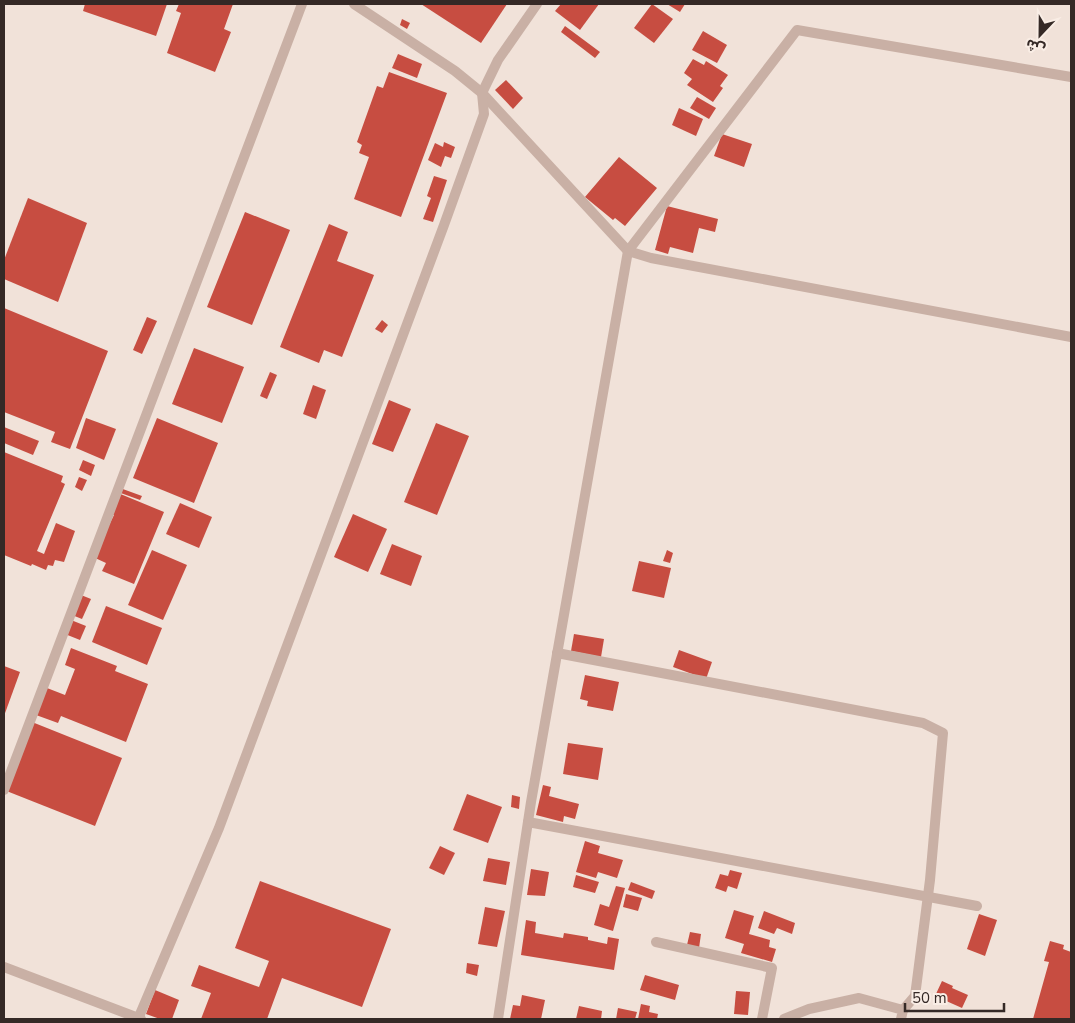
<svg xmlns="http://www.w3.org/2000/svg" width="1075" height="1023" viewBox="0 0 1075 1023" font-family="'Nunito Sans','Noto Sans Arabic',sans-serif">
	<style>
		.building { fill: #c74d41 }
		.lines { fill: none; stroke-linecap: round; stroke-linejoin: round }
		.minor { stroke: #c9b0a5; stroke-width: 10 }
	</style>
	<rect width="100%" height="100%" fill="#f1e2d9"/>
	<!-- building -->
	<g class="building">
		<path d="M85,4h82l-11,32 -73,-25z"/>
		<path d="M179,4h54l-9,25 7,3 -16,40 -48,-19 14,-40 -5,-2z"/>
		<path d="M421,4h86l-26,39z"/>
		<path d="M561,4h38l-19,26 -25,-19z"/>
		<path d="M652,4l21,15 -19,24 -20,-15z"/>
		<path d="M667,4h18l-5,8z"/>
		<path d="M402,19l8,4 -3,6 -7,-4z"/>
		<path d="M565,26l35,26 -5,6 -34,-26z"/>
		<path d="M703,31l24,14 -10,18 -25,-13z"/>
		<path d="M398,54l24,10 -5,14 -25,-10z"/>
		<path d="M693,59l11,6 2,-4 22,14 -8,11 3,2 -10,14 -26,-17 5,-6 -8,-6z"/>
		<path d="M389,72l58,21 -46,124 -47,-18 15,-42 -10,-4 3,-8 -5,-3 20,-56 6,2z"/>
		<path d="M506,80l17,18 -10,11 -18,-19z"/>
		<path d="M697,97l19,11 -7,11 -19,-11z"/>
		<path d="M679,108l24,11 -7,17 -24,-11z"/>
		<path d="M722,134l30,10 -8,23 -30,-11z"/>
		<path d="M444,142l11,5 -4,11 -6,-2 -4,11 -13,-7 7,-17 8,4z"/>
		<path d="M619,157l38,31 -32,38 -10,-8 -2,2 -28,-23z"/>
		<path d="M434,176l13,4 -14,42 -10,-3 8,-21 -4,-2z"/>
		<path d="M28,198l59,25 -29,79 -54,-23v-19z"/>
		<path d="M667,206l51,13 -3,13 -16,-4 -6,25 -23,-6 -2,7 -13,-4z"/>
		<path d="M245,212l45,18 -38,95 -45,-18z"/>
		<path d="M329,224l19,8 -11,29 37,14 -32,82 -18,-7 -5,13 -39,-16z"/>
		<path d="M4,308l104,43 -38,98 -19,-7 4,-10 -51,-20z"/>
		<path d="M147,317l10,4 -15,33 -9,-4z"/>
		<path d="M382,320l6,5 -6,8 -7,-4z"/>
		<path d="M194,348l50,19 -22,56 -50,-19z"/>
		<path d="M270,372l7,3 -10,24 -7,-3z"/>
		<path d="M313,385l13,5 -10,29 -13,-5z"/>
		<path d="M389,400l22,9 -18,43 -21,-8z"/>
		<path d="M86,418l30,11 -12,31 -28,-12z"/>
		<path d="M157,418l61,25 -24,60 -61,-25z"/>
		<path d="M436,423l33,13 -32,79 -33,-13z"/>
		<path d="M4,427l35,14 -6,14 -29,-12z"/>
		<path d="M4,452l59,24 -2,6 4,2 -28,67 7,3 12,-31 19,8 -11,31 -9,-2 -2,6 -5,-1 -2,5 -14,-6 -1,2 -27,-11z"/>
		<path d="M83,460l12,5 -4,11 -12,-6z"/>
		<path d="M79,477l8,3 -5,11 -7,-4z"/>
		<path d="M120,488l22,8 -2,4 -22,-8z"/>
		<path d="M118,493l46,19 -30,72 -32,-13 4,-8 -13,-6 21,-42 -4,-1z"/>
		<path d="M180,503l32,14 -13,31 -33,-14z"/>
		<path d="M353,514l34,15 -19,43 -34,-15z"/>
		<path d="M392,544l30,12 -11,30 -31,-12z"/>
		<path d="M152,550l35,15 -24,55 -35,-15z"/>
		<path d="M667,550l6,3 -3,10 -7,-2z"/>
		<path d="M639,561l32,7 -7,30 -32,-7z"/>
		<path d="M81,595l10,4 -9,20 -10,-4z"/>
		<path d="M106,606l56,22 -15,37 -55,-23z"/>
		<path d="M71,620l15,6 -6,14 -15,-6z"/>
		<path d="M574,634l30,5 -3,18 -30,-6z"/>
		<path d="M71,648l46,18 -2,5 33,13 -22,58 -65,-26 -3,7 -22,-8 11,-27 18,7 10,-26 -10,-4z"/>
		<path d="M679,650l33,12 -6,17 -33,-12z"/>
		<path d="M4,666l16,6 -16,44z"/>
		<path d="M585,675l34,7 -6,29 -26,-5 1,-5 -8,-2z"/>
		<path d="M32,722l90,36 -27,68 -91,-36z"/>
		<path d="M568,743l35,5 -5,32 -35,-6z"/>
		<path d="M543,785l8,2 -2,9 30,8 -4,15 -11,-3 -1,6 -27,-7z"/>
		<path d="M467,794l35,13 -14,36 -35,-13z"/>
		<path d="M512,795l8,2 -1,12 -8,-2z"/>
		<path d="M585,841l15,5 -2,7 25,7 -6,18 -19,-6 -2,6 -20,-6z"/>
		<path d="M440,846l15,7 -11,22 -15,-7z"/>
		<path d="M488,858l22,4 -4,23 -23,-4z"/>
		<path d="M531,869l18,3 -4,24 -18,-1z"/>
		<path d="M730,870l12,3 -5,16 -9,-3 -2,6 -11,-4 5,-14 8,2z"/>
		<path d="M576,875l23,7 -4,11 -22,-6z"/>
		<path d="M260,881l131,48 -29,78 -80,-29 -15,41h-66l10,-26 -20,-7 8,-21 60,22 10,-26 -34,-13z"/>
		<path d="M631,882l24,9 -3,8 -24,-9z"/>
		<path d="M616,886l9,2 -12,43 -19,-6 6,-21 9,3z"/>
		<path d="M626,894l16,4 -4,13 -15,-4z"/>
		<path d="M485,907l20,4 -8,36 -19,-3z"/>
		<path d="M734,910l20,6 -5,18 21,6 -1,7 7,2 -4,13 -31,-9 3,-9 -19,-6z"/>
		<path d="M764,911l31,12 -3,11 -15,-6 -3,6 -16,-6z"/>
		<path d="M979,914l18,6 -12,36 -18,-7z"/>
		<path d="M526,920l10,2 -1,11 28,5 1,-5 24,4v3l19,4 1,-7 11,2 -5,31 -93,-15z"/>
		<path d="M690,932l11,2 -2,14 -12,-3z"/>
		<path d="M1050,941l14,4 -1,4 8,3v67h-38l16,-57 -5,-1z"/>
		<path d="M467,963l12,2 -2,11 -11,-3z"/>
		<path d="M645,975l34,10 -4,15 -35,-10z"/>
		<path d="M942,981l11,5 -1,2 16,7 -6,13 -27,-12z"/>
		<path d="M155,990l24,10 -7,19h-12l-14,-5z"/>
		<path d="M736,991l14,1 -2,23 -14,-1z"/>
		<path d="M522,995l23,5 -4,19h-31l3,-14 7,1z"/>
		<path d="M641,1004l9,2 -1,6 9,2 -1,5h-19z"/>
		<path d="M579,1006l23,5 -1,8h-25z"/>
		<path d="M618,1008l19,4 -2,7h-19z"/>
	</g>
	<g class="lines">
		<!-- minor -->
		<g class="minor">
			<path d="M354,4l101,67 27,22 146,158 23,7 420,79"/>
			<path d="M557,653l366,70 20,10 -13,147 -15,116 -12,14"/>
			<path d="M4,790l298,-786"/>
			<path d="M528,822l449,84"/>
			<path d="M656,942l116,26 -10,51"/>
			<path d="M4,967l137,52"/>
			<path d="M138,1019l81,-191 225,-603 40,-111 -2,-21 16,-33 39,-56"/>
			<path d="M498,1019l33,-217 97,-551 169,-221 274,47"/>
			<path d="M784,1019l25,-10 50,-11 44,12 -2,9"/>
		</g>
	</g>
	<!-- border -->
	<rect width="1075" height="1023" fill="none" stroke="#352926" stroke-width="10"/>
	<!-- north arrow -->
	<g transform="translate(1040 35) rotate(202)" stroke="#f9ede5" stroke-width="4" paint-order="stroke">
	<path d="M0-4L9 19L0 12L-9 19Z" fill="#352926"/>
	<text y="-8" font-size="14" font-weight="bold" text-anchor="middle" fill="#352926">ش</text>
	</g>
	<!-- scale -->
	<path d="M905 1003v8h99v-8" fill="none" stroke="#352926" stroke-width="2.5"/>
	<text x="912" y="1003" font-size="15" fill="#352926" stroke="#f9ede5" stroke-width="4" paint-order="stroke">50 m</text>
</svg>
